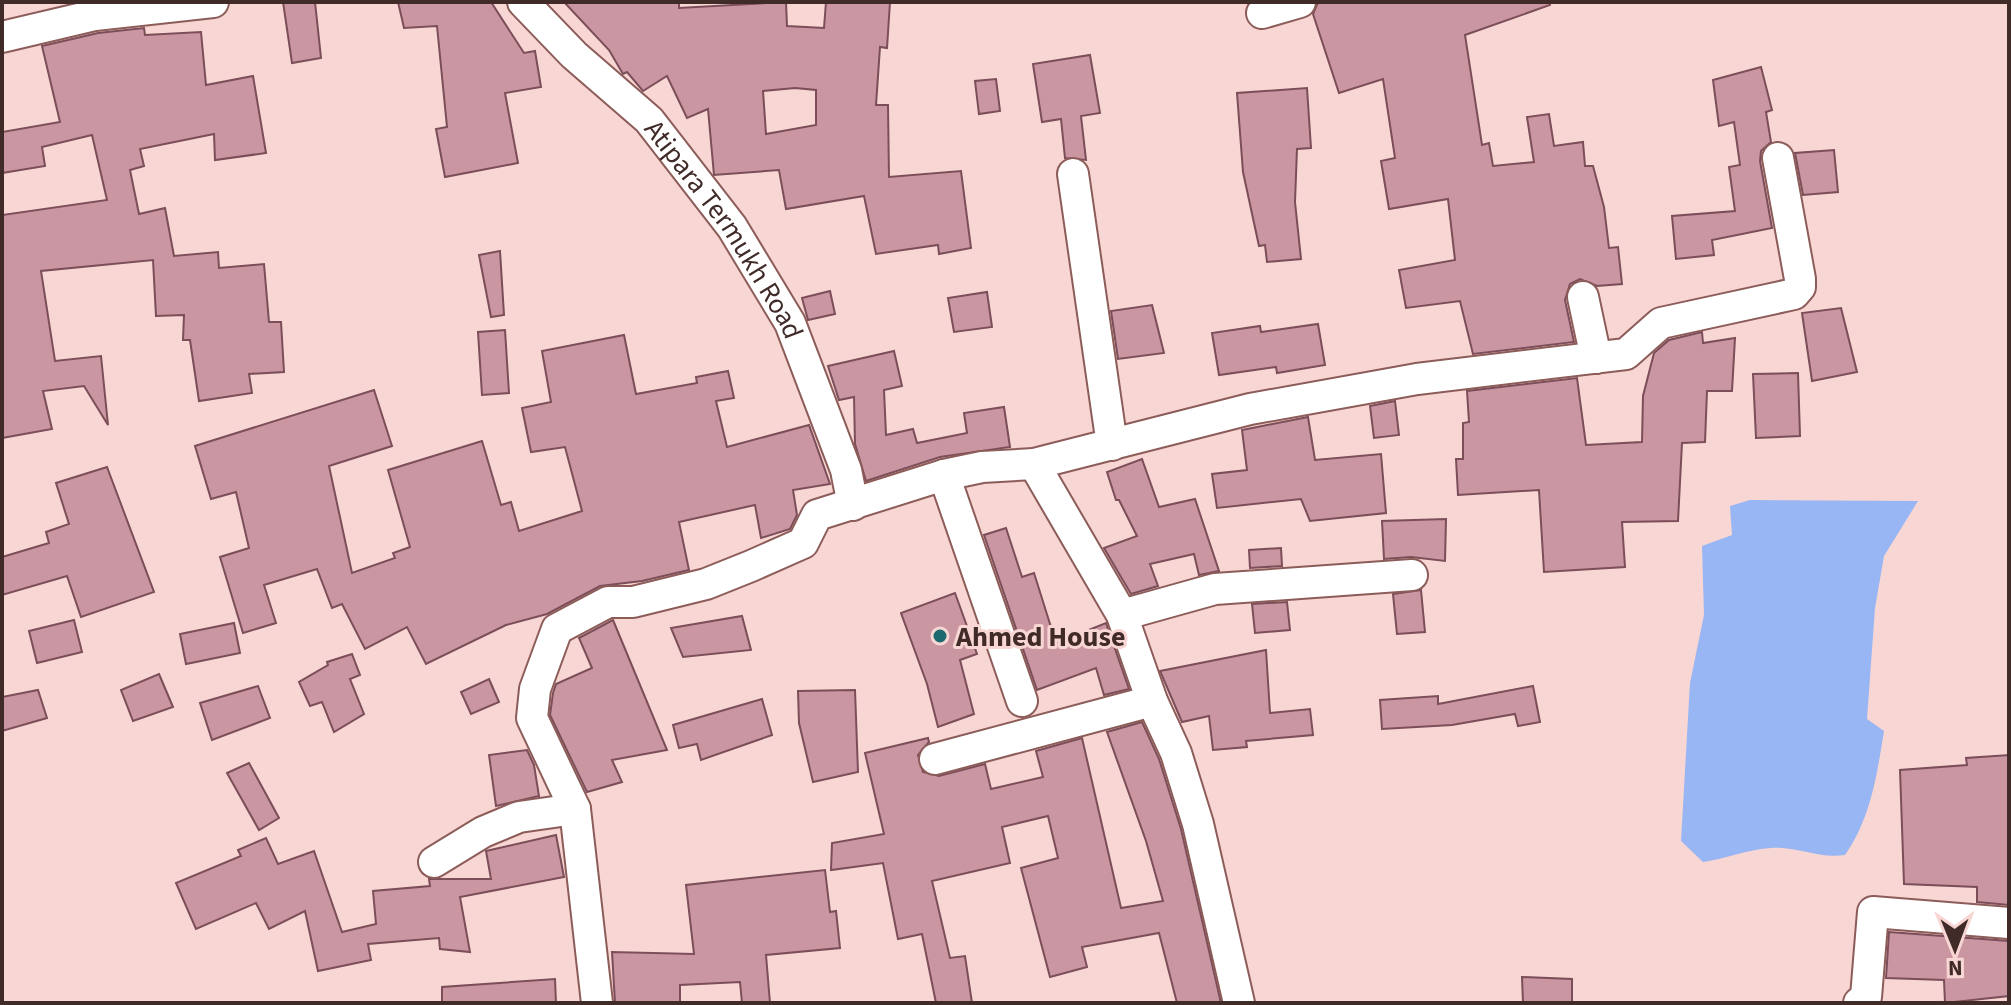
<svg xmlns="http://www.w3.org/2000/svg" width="2011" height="1005" viewBox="0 0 2011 1005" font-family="'Source Sans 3',sans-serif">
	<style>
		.water { fill: #97b6f3 }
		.building { fill: #ca96a2; stroke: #7b4e59; stroke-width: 2; fill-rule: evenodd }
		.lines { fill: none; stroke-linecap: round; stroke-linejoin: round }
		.street-casing { stroke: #8c5c59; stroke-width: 34 }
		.street { stroke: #fff; stroke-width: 30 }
		.poi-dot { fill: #1c696f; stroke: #f8d6d3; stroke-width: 3 }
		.labels { text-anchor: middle; stroke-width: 6; stroke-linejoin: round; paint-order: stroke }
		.street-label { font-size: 28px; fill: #402b29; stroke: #f8d6d3 }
		.poi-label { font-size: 28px; font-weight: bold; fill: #402b29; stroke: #f8d6d3; text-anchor: start }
	</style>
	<rect width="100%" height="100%" fill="#f8d6d3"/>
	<!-- water -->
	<path class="water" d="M1750,500l168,1 -34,55 -9,52 -8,111 17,12c-7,43 -13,87 -39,124 -28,4 -47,-9 -74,-7 -22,1 -46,11 -68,14l-22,-21 9,-158 14,-68 -2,-69 30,-11 -2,-29z"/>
	<!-- building -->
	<g class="building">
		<path d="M283,2h32l6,56 -29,5z"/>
		<path d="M398,2h93l33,51 11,-2 6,36 -36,6 13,70 -73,14 -9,-48 11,-2 -10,-101 -33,2z"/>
		<path d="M564,2h115v6l107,-6 1,24 37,2 2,-26h64l-3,46 -7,-1 -4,58h12l1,72 72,-6 10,77 -32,6 -1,-9 -62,9 -12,-58 -78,13 -7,-39 -65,5 -6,-66 -21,9 -20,-42 -24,15 -16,-19 -4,2 -14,-24zM795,88l21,2v35l-50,9 -3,-43z"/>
		<path d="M1318,2h231l1,3 -85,30 17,110 7,-2 4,23 41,-4 -7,-45 22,-3 5,32 29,-4 2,24h8l11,41 5,41 9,-1 4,37 -25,2 -17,-7 -10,5 -5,16 9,42 -101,12 -13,-53 -54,7 -7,-38 56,-10 -7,-61 -59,10 -8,-48 14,-3 -12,-79 -44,14 -26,-79z"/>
		<path d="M144,28l1,7 56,-3 5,53 47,-9 13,77 -51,7 -1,-26 -74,15 4,17 -14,4 9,44 26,-6 9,48 44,-4 1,16 45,-4 5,58h12l3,50 -35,2 3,19 -53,8 -9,-61h-7l1,-25 -28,1 -3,-56 -112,11 14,90 46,-5 7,69 -24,-39 -41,5 9,38 -50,9v-223l105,-15 -15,-65 -50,12 3,19 -43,7v-41l58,-10 -18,-76 56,-13z"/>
		<path d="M1090,55l10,58 -19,3 5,44 -21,-2 -4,-39 -19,3 -9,-58z"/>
		<path d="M1761,67l11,43 -6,2 5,30 -10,9 -1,10 12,67 -60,12 2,15 -38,4 -4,-43 63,-5 -6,-44 11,-2 -6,-43 -15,4 -6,-46z"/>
		<path d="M996,79l4,32 -21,3 -4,-33z"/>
		<path d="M1307,88l4,60 -14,1 -2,53 6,57 -34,3 -2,-17 -6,1 -16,-74 -6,-79z"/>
		<path d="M1834,150l4,42 -35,3 -8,-42z"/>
		<path d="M500,251l4,64 -13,2 -12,-62z"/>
		<path d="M830,291l5,23 -27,6 -6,-22z"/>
		<path d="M987,292l5,35 -38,5 -6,-34z"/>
		<path d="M1152,305l12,48 -46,6 -7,-48z"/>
		<path d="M1841,308l16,64 -45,9 -10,-68z"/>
		<path d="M1318,324l7,41 -48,8 -1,-6 -57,8 -7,-42 48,-7 1,6z"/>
		<path d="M505,330l4,63 -27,2 -4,-63z"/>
		<path d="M1702,332l1,11 32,-5 -3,53h-25l-2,51 -23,1 -4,78 -56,1 3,45 -81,5 -5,-82 -81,5 -2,-36h7v-36l6,-1 -2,-31 110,-13 9,67 56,-3 1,-46 11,-43 15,-13z"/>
		<path d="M624,335l12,59 61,-11 -1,-6 32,-6 6,27 -18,3 11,46 82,-22 21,59 -37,6 4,25 -7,14 -29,9 -6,-33 -76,17 10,48 -47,11 -42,5 -53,28 -41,11 -80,39 -19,-37 -42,22 -23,-45 -10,4 -15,-39 -53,16 12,38 -33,10 -23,-76 29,-9 -13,-56 -25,7 -16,-53 179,-56 18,56 -63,20 23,107 43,-15 -2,-5 17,-6 -22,-77 94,-29 19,64 10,-3 8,29 63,-20 -17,-64 -34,5 -9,-44 29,-6 -9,-51z"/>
		<path d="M894,351l8,35 -18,4 2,45 27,-6 4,14 50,-10 -3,-20 40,-6 6,40 -70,10 -74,24 -11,-37 -1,-47 -15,3 -11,-34z"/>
		<path d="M1798,373l2,63 -44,2 -3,-64z"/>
		<path d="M1395,401l4,34 -25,3 -4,-32z"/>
		<path d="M1308,417l7,43 66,-6 5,59 -76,8 -9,-22 -84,9 -5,-34 35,-4 -5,-40z"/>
		<path d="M1142,459l17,48 36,-8 24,72 -20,4 -5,-21 -44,10 8,22 -27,8 -27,-46 33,-12 -18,-36h-3l-9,-28z"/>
		<path d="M107,467l47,125 -73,25 -14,-41 -65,19v-38l47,-14 -3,-11 23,-8 -13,-41z"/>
		<path d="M1446,519l-1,42 -34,-4 -27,2 -2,-38z"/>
		<path d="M1006,528l16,49 12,-4 22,70 50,-20 23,66 -25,6 -8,-27 -59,22 -53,-155z"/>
		<path d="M1281,548l1,18 -32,2 -1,-18z"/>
		<path d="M1421,590l4,42 -28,2 -4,-40z"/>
		<path d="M955,593l22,61 -17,6 14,54 -36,13 -11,-43 -26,-71z"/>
		<path d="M1287,602l3,28 -35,3 -3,-29z"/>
		<path d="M742,616l9,34 -68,7 -12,-29z"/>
		<path d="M74,620l8,32 -45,11 -8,-32z"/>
		<path d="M613,620l54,130 -55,10 10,22 -35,10 -37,-77 3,-22 3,-9 36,-16 -13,-30z"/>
		<path d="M234,623l6,30 -54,11 -6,-30z"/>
		<path d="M1266,650l4,63 40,-4 3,26 -67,6 1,6 -34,3 -4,-34 -27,6 -22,-51z"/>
		<path d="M352,654l8,21 -10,4 14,35 -30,18 -12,-30 -12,4 -11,-24 29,-17 -1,-3z"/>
		<path d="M159,674l14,33 -40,14 -12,-31z"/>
		<path d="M489,679l10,23 -28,12 -10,-22z"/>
		<path d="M258,686l12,32 -58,22 -12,-37z"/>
		<path d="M1533,686l7,36 -22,4 -3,-12 -63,11 -70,4 -2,-29 58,-4v8z"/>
		<path d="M38,690l9,28 -45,13v-34z"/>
		<path d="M855,690l3,82 -45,10 -14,-59 -1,-32z"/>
		<path d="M762,699l10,36 -71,25 -4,-16 -18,4 -6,-23z"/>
		<path d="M1142,722l17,37 22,70 40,174h-44l-18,-70 -77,14 5,20 -37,10 -29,-109 37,-10 -10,-42 -46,11 8,36 -78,18 18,77 15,-2 7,47h-36l-14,-69 -24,5 -15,-76 -52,7 1,-27 52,-9 -19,-81 63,-15 1,4 -11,13 5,17 16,4 46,-12 6,25 52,-12 -7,-26 46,-13 39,170 42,-7 -17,-60 -39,-109z"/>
		<path d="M527,750l7,15 5,31 -43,10 -7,-51z"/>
		<path d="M2009,755v150l-32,-3v-15l-73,-3 -4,-114 67,-5 -1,-7z"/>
		<path d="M249,763l30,55 -20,12 -32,-57z"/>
		<path d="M556,835l8,42 -104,20 10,55 -30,-3 -1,-11 -71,6 3,16 -53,11 -13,-60 -36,18 -13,-26 -60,26 -20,-46 65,-27 -3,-6 28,-12 12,26 36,-13 28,81 34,-8 -3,-33 57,-5 -1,-7h62l-5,-28z"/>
		<path d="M825,870l5,42 6,-1 4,37 -74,7 4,48h-28l-2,-21 -60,3v18h-65l-3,-51 82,2 -8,-69z"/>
		<path d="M1889,932l120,9v55l-64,7 -1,-23 -58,-2z"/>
		<path d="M1522,977l50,2v24h-49z"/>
		<path d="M555,979l1,24h-114v-16z"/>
	</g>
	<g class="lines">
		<defs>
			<g id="street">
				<path id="s1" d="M523,2l51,53 75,65 83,107 58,96 56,147 7,35"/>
				<path d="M1262,13l38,-11"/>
				<path d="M2,37l93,-22 118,-13"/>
				<path d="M1073,174l39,271"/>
				<path d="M1583,297l13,61"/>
				<path d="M1034,464l88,151 30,86 24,52 22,71 41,179"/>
				<path d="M944,475l78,226"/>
				<path d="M1122,615l93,-26 197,-14"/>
				<path d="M935,759l217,-58"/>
				<path d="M434,862l49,-30 36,-15 56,-8"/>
				<path d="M597,1003l-22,-194 -43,-91 3,-29 22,-60 51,-27h25l73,-18 45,-18 52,-23 14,-28 127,-40 38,-8 52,-3 216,-55 167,-30 209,-25 35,-31 133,-29 6,-7v-8l-22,-121"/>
				<path d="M1859,1003l7,-6 7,-85 136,11"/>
			</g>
		</defs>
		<!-- street casing -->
		<use href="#street" class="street-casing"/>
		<!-- street -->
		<use href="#street" class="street"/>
	</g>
	<!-- markers -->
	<circle class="poi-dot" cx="940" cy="636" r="8"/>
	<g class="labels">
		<!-- street labels -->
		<g class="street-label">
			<text dy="10" stroke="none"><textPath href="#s1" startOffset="306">Atipara Termukh Road</textPath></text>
		</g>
		<!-- poi labels -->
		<g class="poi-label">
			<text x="956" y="646">Ahmed House</text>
		</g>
	</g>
	<!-- border -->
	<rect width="2011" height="1005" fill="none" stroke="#402b29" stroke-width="8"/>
	<!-- north arrow -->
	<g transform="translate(1955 949) rotate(179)" stroke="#f8d6d3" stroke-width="6" paint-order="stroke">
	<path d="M0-6L14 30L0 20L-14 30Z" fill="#402b29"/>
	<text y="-12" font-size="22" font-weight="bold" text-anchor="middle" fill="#402b29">N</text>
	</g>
</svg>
